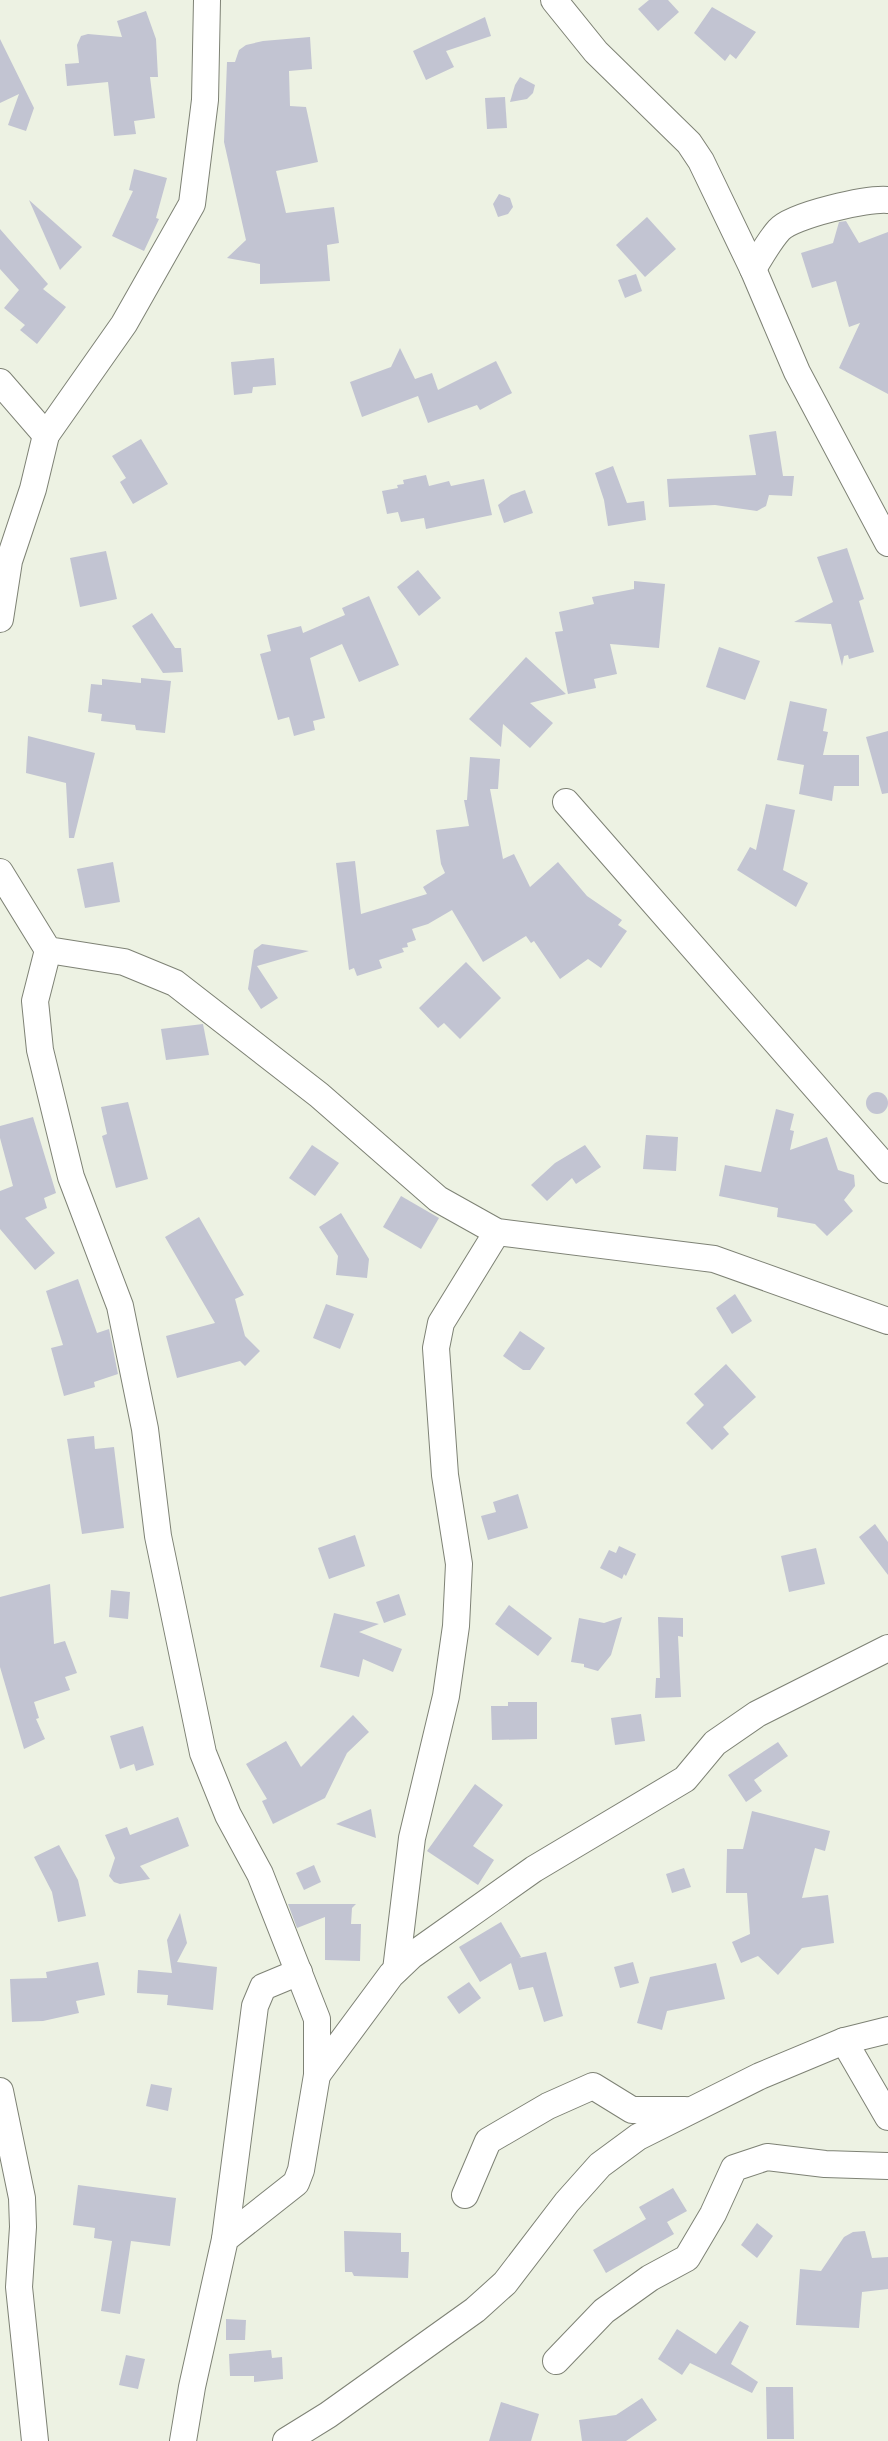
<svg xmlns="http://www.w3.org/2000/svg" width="888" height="2441" viewBox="0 0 888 2441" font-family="Mulish,sans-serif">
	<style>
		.building { fill: #c2c4d2 }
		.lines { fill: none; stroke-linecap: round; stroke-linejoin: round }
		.street-casing { stroke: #7e8275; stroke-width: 28 }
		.street { stroke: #fff; stroke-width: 26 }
	</style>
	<rect width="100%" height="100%" fill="#edf2e3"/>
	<!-- building -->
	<g class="building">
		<path d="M649,0h19l11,12 -21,19 -20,-22z"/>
		<path d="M712,7l44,25 -20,27 -6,-5 -5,7 -31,-28z"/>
		<path d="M146,11l10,28 2,38h-8l5,41 -21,3 2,13 -22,2 -6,-54 -41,4 -2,-22 14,-1 -2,-18 4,-9 7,-2 34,3 -5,-16z"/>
		<path d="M485,17l6,19 -45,15 8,16 -28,13 -13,-29z"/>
		<path d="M310,37l2,32 -23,2 1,35 16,1 12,55 -42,9 10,42 48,-6 5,36 -12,2 3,36 -70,3v-20l-33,-6 19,-18 -22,-98 3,-80h8l4,-12 7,-5 17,-4z"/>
		<path d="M0,39l34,69 -8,23 -18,-6 11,-31 -19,9z"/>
		<path d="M520,77l15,8 -2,8 -6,6 -17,3 5,-17z"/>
		<path d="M505,97l2,31 -20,1 -2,-31z"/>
		<path d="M134,169l33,9 -11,40 3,1 -15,32 -32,-15 21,-45 -4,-1z"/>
		<path d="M499,194l11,4 3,9 -5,7 -10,3 -5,-13z"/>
		<path d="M29,200l53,47 -22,23z"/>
		<path d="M647,217l29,32 -31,28 -29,-32z"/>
		<path d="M846,221l13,22 29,-11v162l-49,-26 21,-45 -11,4 -13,-46 -24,7 -11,-35 32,-10 6,-21z"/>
		<path d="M0,229l48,55 -5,5 23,18 -29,37 -17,-14 5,-5 -21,-17 15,-18 -19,-21z"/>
		<path d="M636,274l6,17 -17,7 -7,-18z"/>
		<path d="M400,348l15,31 17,-6 6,17 58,-29 16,32 -32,17 -3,-5 -49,18 -10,-27 -56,21 -12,-35 41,-15z"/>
		<path d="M274,358l2,27 -23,2 -1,6 -18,2 -3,-33z"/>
		<path d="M776,431l7,45h11l-2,20 -23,-1 -3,11 -9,5 -42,-6 -46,2 -2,-28 89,-4 -7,-40z"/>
		<path d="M141,439l27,45 -35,20 -13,-22 6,-4 -14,-22z"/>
		<path d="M613,466l14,37 17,-2 2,19 -38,6 -4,-26 -9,-27z"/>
		<path d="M426,475l3,11 20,-5 2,5 33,-7 8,36 -66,14 -2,-11 -23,4 -3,-10 -11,2 -5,-23 16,-3 -1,-3 7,-1 -1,-4z"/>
		<path d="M525,490l8,23 -29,10 -6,-18 13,-10z"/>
		<path d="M847,548l17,51 -5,2 15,51 -25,7 -1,-4 -4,1 -2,10 -11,-42 -37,-2 39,-20 -16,-45z"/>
		<path d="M106,551l11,48 -37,8 -10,-49z"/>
		<path d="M418,570l23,28 -22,18 -22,-29z"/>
		<path d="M634,581l31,3 -6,64 -49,-4 7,30 -23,5 2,9 -28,6 -13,-62 8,-1 -4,-19 35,-8 -2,-7 42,-8z"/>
		<path d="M369,596l30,69 -40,17 -17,-38 -32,14 15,60 -12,3 2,9 -21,6 -5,-19 -11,3 -18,-66 11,-3 -4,-16 34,-9 2,7 42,-18 -3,-7z"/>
		<path d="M152,613l23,35h6l2,24 -20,1 -31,-47z"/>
		<path d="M719,647l41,14 -15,39 -39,-13z"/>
		<path d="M526,657l40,37 -36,9 23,20 -23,25 -27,-24 -2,23 -32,-28z"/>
		<path d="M141,678l30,3 -6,52 -29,-3 -1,-5 -34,-4 1,-7 -14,-2 3,-28 11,1v-6l39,4z"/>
		<path d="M790,701l37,8 -4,22 5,1 -5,23h36v31h-25l-2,15 -33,-7 5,-29 -27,-5z"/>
		<path d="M888,731v62l-6,1 -16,-57z"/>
		<path d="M28,736l67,17 -21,85h-5l-3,-55 -40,-10z"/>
		<path d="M470,757l30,2 -2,30h-8l13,70 11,-5 16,33 28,-25 29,34 35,24 -4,5 9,6 -26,37 -13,-9 -28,20 -26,-38 -3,2 -5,-7 -43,26 -31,-52 -24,14 -16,5 4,11 -9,3 1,4 -6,1 2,4 -25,8 3,8 -25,8 -3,-8 -5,2 -13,-107 19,-2 6,53 66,-20 -4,-7 22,-14 -4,-9 -5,-34 33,-4 -5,-26h3z"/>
		<path d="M766,804l29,6 -12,60 25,13 -12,24 -59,-37 13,-23 6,3z"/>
		<path d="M113,862l7,40 -35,6 -8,-39z"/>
		<path d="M262,944l47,7 -52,15 21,32 -17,11 -13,-20 6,-39z"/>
		<path d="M466,962l35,36 -41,41 -16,-16 -6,5 -19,-20z"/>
		<path d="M203,1024l6,31 -43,5 -5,-31z"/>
		<circle cx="877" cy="1103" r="11"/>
		<path d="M128,1102l20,77 -32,9 -14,-52 5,-2 -6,-27z"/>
		<path d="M776,1109l18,5 -4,16 4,1 -4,19 37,-13 11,33 16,5 1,11 -11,14 9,11 -26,25 -12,-12 -38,-7 1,-9 -59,-12 6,-31 36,7z"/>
		<path d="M33,1117l23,76 -12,5 3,10 -22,10 30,35 -20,17 -35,-41v-38l13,-5 -13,-48v-12z"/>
		<path d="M646,1135l32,2 -2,34 -33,-2z"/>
		<path d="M312,1145l27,18 -24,33 -26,-18z"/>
		<path d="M585,1145l16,22 -25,17 -4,-6 -25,23 -16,-16 24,-22z"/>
		<path d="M401,1196l38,22 -18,31 -38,-22z"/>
		<path d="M341,1213l28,46 -2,19 -31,-3 2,-19 -19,-29z"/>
		<path d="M199,1217l45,78 -9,4 10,37 15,15 -15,15 -5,-5 -63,17 -11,-42 49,-13 -50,-86z"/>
		<path d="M78,1279l19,54 12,-4 9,45 -24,8 1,5 -31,9 -13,-48 12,-3 -17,-54z"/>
		<path d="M735,1294l17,27 -20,13 -16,-26z"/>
		<path d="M326,1304l28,10 -14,35 -27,-11z"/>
		<path d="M520,1331l25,17 -15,22h-7l-20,-14z"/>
		<path d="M726,1364l30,33 -33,30 6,7 -17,16 -26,-27 18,-18 -10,-11z"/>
		<path d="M94,1436l1,13 19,-2 10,81 -42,6 -15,-95z"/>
		<path d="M518,1494l10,34 -40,12 -7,-24 15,-4 -3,-10z"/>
		<path d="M875,1524l13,18v33l-29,-38z"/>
		<path d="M355,1535l10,31 -36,13 -11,-31z"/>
		<path d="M619,1546l17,8 -10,22 -2,-2 -2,5 -22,-11 9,-18 7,3z"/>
		<path d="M816,1548l9,36 -36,8 -8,-36z"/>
		<path d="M50,1584l4,60 11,-3 12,32 -12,4 5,13 -36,12 5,16 -3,1 9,20 -21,10 -24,-82v-70z"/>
		<path d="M111,1590l19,2 -2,27 -19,-2z"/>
		<path d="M399,1594l7,21 -22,8 -8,-21z"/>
		<path d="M509,1605l43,33 -14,18 -43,-32z"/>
		<path d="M334,1613l45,11 -20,8 43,17 -9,23 -30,-13 -4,18 -39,-10z"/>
		<path d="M622,1617l-11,38 -13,16 -14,-4v-3l-13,-2 8,-44 25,5z"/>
		<path d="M658,1617l25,1v19l-5,-1 3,61 -26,1 1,-20h4z"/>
		<path d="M508,1702h29v37l-45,1 -1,-34h17z"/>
		<path d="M641,1714l4,27 -30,4 -4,-27z"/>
		<path d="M353,1715l16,17 -22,21 -22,45 -52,26 -11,-23 5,-2 -21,-35 40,-23 15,26z"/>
		<path d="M143,1726l11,39 -18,6 -2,-7 -14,5 -10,-33z"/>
		<path d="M778,1742l10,14 -34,24 8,11 -16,11 -18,-27z"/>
		<path d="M475,1784l28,21 -30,41 21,14 -16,25 -51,-34z"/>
		<path d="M371,1809l5,29 -40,-14z"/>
		<path d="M752,1811l78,20 -5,20 -10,-3 -13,50 26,-3 6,48 -32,5 -24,27 -20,-19 -17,7 -9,-21 18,-8 -3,-41h-21l1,-44h16z"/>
		<path d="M178,1817l11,29 -49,20 10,13 -30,5 -6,-2 -5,-6 6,-18 -10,-23 22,-8 3,8z"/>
		<path d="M59,1845l19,35 8,36 -28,6 -6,-30 -18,-35z"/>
		<path d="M314,1865l7,17 -17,8 -8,-17z"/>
		<path d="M684,1868l7,19 -19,6 -6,-19z"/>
		<path d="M288,1904h68l-4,4 -1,16h10l-1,37 -35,-1v-43l-28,11z"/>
		<path d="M180,1913l7,30 -10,19 40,5 -4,43 -46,-5 1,-10 -31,-2 1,-23 34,3 -5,-33z"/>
		<path d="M501,1922l20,35 -2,1 27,-6 17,64 -19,6 -11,-35 -14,3 -8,-27 -31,19 -21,-35z"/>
		<path d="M98,1962l7,33 -29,6 3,12 -36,8 -31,1 -2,-43 37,-1 -1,-6z"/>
		<path d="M633,1962l6,21 -19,5 -6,-21z"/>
		<path d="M716,1963l9,36 -58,12 -5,19 -25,-7 13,-46z"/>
		<path d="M469,1982l12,16 -22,16 -12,-17z"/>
		<path d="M151,2084l21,4 -4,23 -22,-5z"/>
		<path d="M78,2185l98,13 -6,48 -39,-5 -11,73 -19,-3 11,-70 -18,-3 1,-10 -22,-3z"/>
		<path d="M673,2188l14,23 -20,11 7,12 -68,39 -13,-23 53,-31 -7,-12z"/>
		<path d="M757,2223l16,13 -16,22 -16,-13z"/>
		<path d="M344,2231l57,2v19h8l-1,26 -54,-2 -2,-4h-7z"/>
		<path d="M865,2231l7,27 16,-1v32l-26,3 -3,36 -63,-3 4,-56 21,2 23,-34 9,-5z"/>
		<path d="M226,2319l20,1 -1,20h-19z"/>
		<path d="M740,2321l9,5 -18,38 27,18 -6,11 -62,-30 -8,12 -24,-16 19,-30 39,25z"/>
		<path d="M271,2350l1,8 10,-1 1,22 -29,3v-6h-24l-1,-22z"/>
		<path d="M126,2355l19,4 -7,30 -19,-4z"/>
		<path d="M766,2387h27l1,52h-27z"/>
		<path d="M642,2398l15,22 -31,21h-44l-3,-21 37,-5z"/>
		<path d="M501,2402l38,12 -8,27h-42z"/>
	</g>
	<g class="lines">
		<defs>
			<g id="street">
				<path d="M554,0l42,52 93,91 12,18 52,108 44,103 91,171"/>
				<path d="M753,269c8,-13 16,-28 26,-39 13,-15 89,-32 109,-30"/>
				<path d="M0,382l46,53"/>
				<path d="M0,619l9,-58 24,-72 13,-54 78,-111 68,-120 13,-104 2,-100"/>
				<path d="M566,802l322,368"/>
				<path d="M0,872l48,78 76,12 51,21 144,112 119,104 59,33 217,27 174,62"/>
				<path d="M48,950l-13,51 5,49 31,127 49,129 25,123 13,107 45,217 25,62 32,59 57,145v56l-16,95 -5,13 -71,56 -33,148 -9,54"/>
				<path d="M396,1970l16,-132 34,-142 10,-70 3,-62 -14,-89 -9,-127 5,-25 56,-91"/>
				<path d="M844,2041l44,76"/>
				<path d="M317,2075l74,-100 20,-19 123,-87 151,-90 30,-36 42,-29 131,-66"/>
				<path d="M0,2091l22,107 1,29 -4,60 16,154"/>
				<path d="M465,2195l23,-54 60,-35 45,-20 39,24h53"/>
				<path d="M225,2239l30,-233 8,-19 36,-15"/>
				<path d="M556,2361l48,-50 46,-33 37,-20 26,-44 21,-46 33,-11 58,7 63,2"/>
				<path d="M286,2441l42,-26 147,-105 30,-27 62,-81 33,-37 38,-28 122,-61 84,-35 44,-11"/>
			</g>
		</defs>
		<!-- street casing -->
		<use href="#street" class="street-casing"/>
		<!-- street -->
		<use href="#street" class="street"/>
	</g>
</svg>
